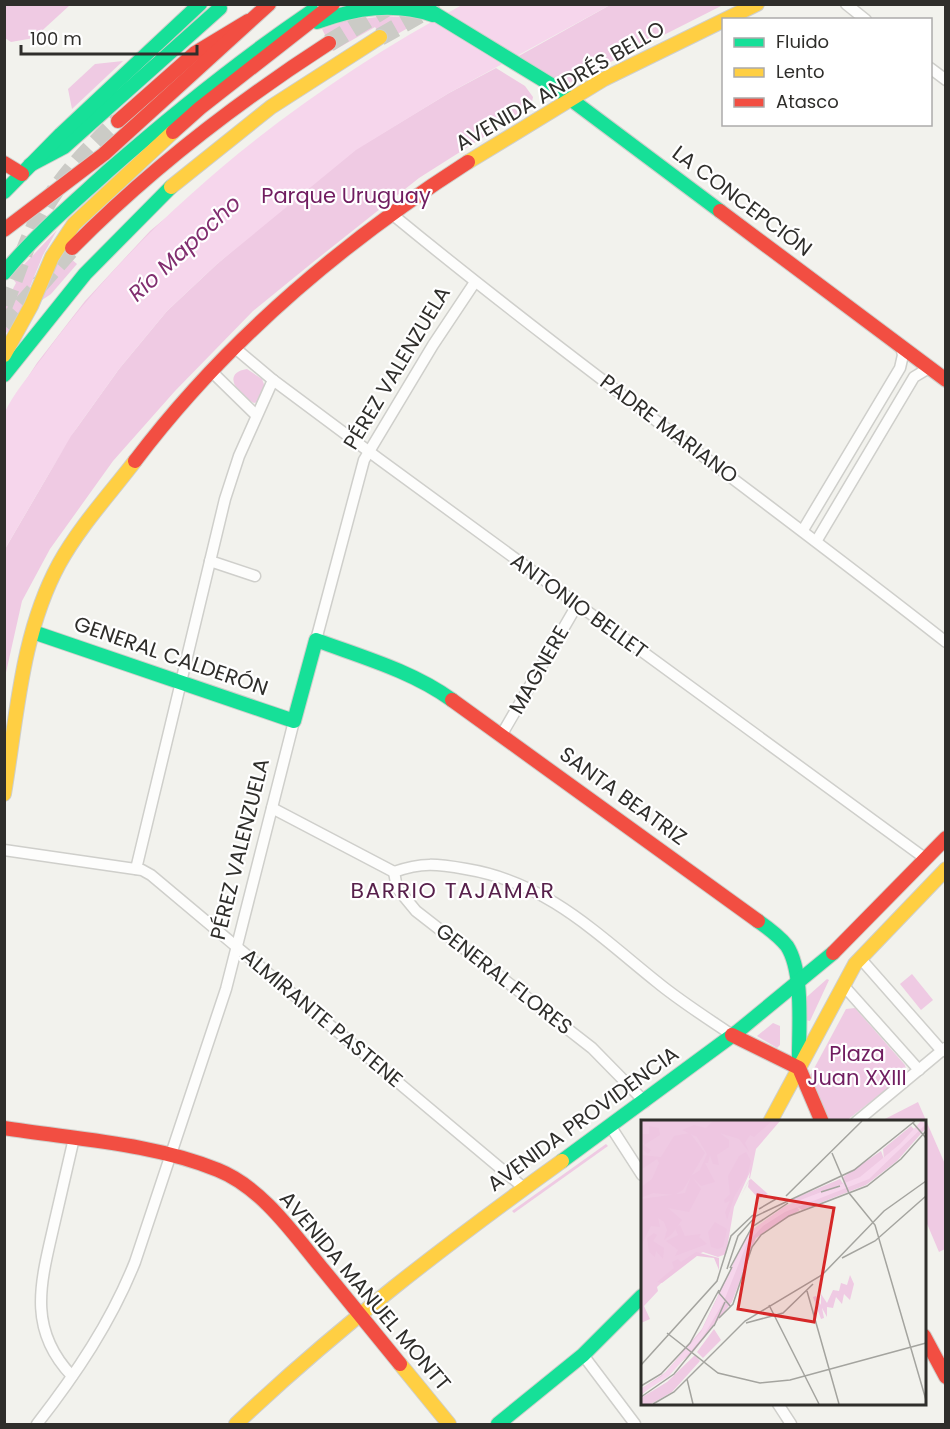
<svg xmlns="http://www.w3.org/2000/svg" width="950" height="1429" viewBox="0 0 950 1429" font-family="Poppins,sans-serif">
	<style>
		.green { fill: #efcae3 }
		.water { fill: #f6d6ec }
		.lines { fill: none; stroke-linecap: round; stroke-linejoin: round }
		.highway-tunnel { stroke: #cbcbc6; stroke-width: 18; stroke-dasharray: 18 9; stroke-linecap: butt }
		.street-casing { stroke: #cfcfcb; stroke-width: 13 }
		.fast-casing { stroke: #cfcfcb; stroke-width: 16 }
		.slow-casing { stroke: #cfcfcb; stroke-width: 16 }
		.jam-casing { stroke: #cfcfcb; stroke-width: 16 }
		.street { stroke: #fdfdfc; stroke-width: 10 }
		.fast { stroke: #16e098; stroke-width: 14 }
		.slow { stroke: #ffcf43; stroke-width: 14 }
		.jam { stroke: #f24e42; stroke-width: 14 }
		.labels { text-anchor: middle; stroke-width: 4.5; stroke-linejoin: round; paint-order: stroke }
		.street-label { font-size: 21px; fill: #2f2e2b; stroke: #fff }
		.park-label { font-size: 21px; fill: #701d60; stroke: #fff }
		.water-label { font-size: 22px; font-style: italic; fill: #812e6f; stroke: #fff }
		.neighbourhood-label { font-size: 22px; letter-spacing: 1.5px; fill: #57204b; stroke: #fff }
		.inset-road { fill: none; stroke: #a4a49f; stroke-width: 1.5 }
		.view { fill: #d62828; fill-opacity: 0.15; stroke: #d62828; stroke-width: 3 }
		.inset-edge { fill: none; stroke: #2f2e2b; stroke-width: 3 }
	</style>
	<rect width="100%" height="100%" fill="#f2f2ed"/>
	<!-- green -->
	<g class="green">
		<path d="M4,5l1,-1 65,1 -36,33 -23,4 -6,-4z"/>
		<path d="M610,5h113l-160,81 -46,-29z"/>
		<path d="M385,16l15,1 15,7 -30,17 -10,-14 -42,24 -11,-22 23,-8z"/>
		<path d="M123,61l-51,48 -4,-20 27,-25z"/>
		<path d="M491,64l-128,81 86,-52 47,-25 29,18 8,11 -2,10 -112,71 -107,85 -59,48 -78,80 -62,70 -63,88 -28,52 -17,76v-128l66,-113 48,-67 48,-58 49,-46 107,-92 -143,122 -80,93 -95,158v-134l32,-49 48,-62 65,-70 133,-111z"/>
		<path d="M57,230l-14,25 -29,71 -9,8v-30l11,-21 -3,-4 2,-5z"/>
		<path d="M62,251l15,13 -26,30 -12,8z"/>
		<path d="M247,369l15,10 3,8 -7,15 -4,1c-15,-7 -34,-30 -7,-34z"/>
		<path d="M912,974l21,26 -12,10 -21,-26z"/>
		<path d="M827,979l2,1 -19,41c-9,-1 -8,-12 -9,-19z"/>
		<path d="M855,1008l50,57 2,8 -61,48h-17l-19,-39v-6l36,-67z"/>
		<path d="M773,1023l7,3v19l-3,3 -20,-12z"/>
		<path d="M918,1102l27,62v85l-6,3 -14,-33 -1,-97 -43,-1z"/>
		<path d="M606,1144l2,2 -94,67 -2,-2z"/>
	</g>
	<!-- water -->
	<path class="water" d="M462,5h148l-161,88 -93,57 -140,115 -49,46 -48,58 -48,67 -66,113c0,-33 0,-66 0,-99 0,-11 -3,-27 0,-37 4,-14 33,-49 43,-63 105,-142 259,-262 414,-345z"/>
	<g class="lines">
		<!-- highway-tunnel -->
		<g class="highway-tunnel">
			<path d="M380,37l58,-33"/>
			<path d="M329,43l62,-38"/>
			<path d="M4,305c12,-29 21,-59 35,-87 19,-38 48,-67 79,-97"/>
			<path d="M4,325l68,-77"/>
		</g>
		<defs>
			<g id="street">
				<path d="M846,4l20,16"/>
				<path d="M930,68l16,12"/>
				<path d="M393,215c180,148 370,283 553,427"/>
				<path d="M235,348l38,32 106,79 547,400"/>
				<path d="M211,371l45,44"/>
				<path d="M803,530l97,-162 3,-13 -2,-8"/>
				<path d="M817,540l97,-163 15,-9"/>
				<path d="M210,561l45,15"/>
				<path d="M316,640l48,-180 69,-115 42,-63"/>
				<path d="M502,734l75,-129"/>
				<path d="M272,808l122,64"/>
				<path d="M4,850l138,20 9,5 373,313"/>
				<path d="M136,869l89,-370 14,-43 34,-76"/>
				<path d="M394,872c28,-10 43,-8 72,-3 80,13 130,64 191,113 23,19 50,36 75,53"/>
				<path d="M394,872l3,16 19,23 176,137 53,54"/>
				<path d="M860,958l82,93"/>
				<path d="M843,985l76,85"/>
				<path d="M856,1122l89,-74"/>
				<path d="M611,1127l31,48"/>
				<path d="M583,1355l52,69"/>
				<path d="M72,1376c-44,-46 -32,-91 -19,-147 7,-30 14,-61 21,-91"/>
				<path d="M778,1404l13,20"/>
				<path d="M37,1424c39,-50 74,-102 98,-162l91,-273 68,-268"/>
			</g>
			<g id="fast">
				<path d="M427,9l126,77 167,125"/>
				<path d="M317,22c39,-14 76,-20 116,-7"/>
				<path d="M30,165l34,-18 156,-139"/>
				<path d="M4,192l57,-58 139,-130"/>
				<path d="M4,273c31,-38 68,-69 104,-102 65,-57 132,-111 204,-160"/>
				<path d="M4,375l81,-101 86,-87"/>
				<path d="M33,632l261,89 22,-81c46,17 96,31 136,60"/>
				<path d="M758,921c10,7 21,15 29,25 18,28 11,89 12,122"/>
				<path d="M562,1161l175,-129 96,-79"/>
				<path d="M498,1424l85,-69 59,-59"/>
			</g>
			<g id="slow">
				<path d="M468,162l136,-83 153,-75"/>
				<path d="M171,187l100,-80 109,-70"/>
				<path d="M4,355l27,-49 21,-49 22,-33 99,-92"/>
				<path d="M4,794c13,-77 17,-160 55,-230 21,-38 50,-69 76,-103"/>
				<path d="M770,1122l85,-158 91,-95"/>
				<path d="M400,1364l49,60"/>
				<path d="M236,1424c102,-97 212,-181 326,-263"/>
			</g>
			<g id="jam">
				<path d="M118,121l77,-68 53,-32"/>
				<path d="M173,132l27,-24 133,-104"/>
				<path d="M4,163l18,11"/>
				<path d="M720,211l226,169"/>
				<path d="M4,230l100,-76 165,-150"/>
				<path d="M72,248c78,-79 164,-145 257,-205"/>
				<path d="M135,461c90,-119 208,-219 333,-299"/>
				<path d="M452,700l306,221"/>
				<path d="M833,953l113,-115"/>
				<path d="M732,1035l67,33 23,54"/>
				<path d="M4,1128c69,11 149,15 214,42 45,18 77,66 107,102 25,31 50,61 75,92"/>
				<path d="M924,1336l22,41"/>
			</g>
		</defs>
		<!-- street casing -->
		<use href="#street" class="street-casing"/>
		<!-- fast casing -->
		<use href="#fast" class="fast-casing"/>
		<!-- slow casing -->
		<use href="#slow" class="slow-casing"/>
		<!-- jam casing -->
		<use href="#jam" class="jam-casing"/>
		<!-- street -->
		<use href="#street" class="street"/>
		<!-- fast -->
		<use href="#fast" class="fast"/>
		<!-- slow -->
		<use href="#slow" class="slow"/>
		<!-- jam -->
		<use href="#jam" class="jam"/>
	</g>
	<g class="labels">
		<!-- street labels -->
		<g class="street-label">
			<text transform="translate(560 86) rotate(-30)" y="7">AVENIDA ANDRÉS BELLO</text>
			<text transform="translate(742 201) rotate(37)" y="7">LA CONCEPCIÓN</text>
			<text transform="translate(397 368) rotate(-59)" y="7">PÉREZ VALENZUELA</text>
			<text transform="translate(669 429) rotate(37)" y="7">PADRE MARIANO</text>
			<text transform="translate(579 606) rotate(36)" y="7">ANTONIO BELLET</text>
			<text transform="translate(171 656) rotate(19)" y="7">GENERAL CALDERÓN</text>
			<text transform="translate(539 670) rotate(-60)" y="7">MAGNERE</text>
			<text transform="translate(623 796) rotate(36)" y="7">SANTA BEATRIZ</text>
			<text transform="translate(240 849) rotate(-76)" y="7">PÉREZ VALENZUELA</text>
			<text transform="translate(504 979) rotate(38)" y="7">GENERAL FLORES</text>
			<text transform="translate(322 1018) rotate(40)" y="7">ALMIRANTE PASTENE</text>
			<text transform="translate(583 1119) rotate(-36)" y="7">AVENIDA PROVIDENCIA</text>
			<text transform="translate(365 1291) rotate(50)" y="7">AVENIDA MANUEL MONTT</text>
		</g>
		<!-- park labels -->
		<g class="park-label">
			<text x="346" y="203">Parque Uruguay</text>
			<text x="857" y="1061">Plaza<tspan x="857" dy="24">Juan XXIII</tspan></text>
		</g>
		<!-- water labels -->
		<g class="water-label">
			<text transform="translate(184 248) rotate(-43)" y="8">Río Mapocho</text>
		</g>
		<!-- neighbourhood labels -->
		<g class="neighbourhood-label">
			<text x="453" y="898">BARRIO TAJAMAR</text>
		</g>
	</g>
	<!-- overview -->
	<g transform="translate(641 1120)">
		<rect width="285" height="285" fill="#f2f2ed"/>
		<path d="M0,1h139l-24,28 -4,20 -2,9 18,16 -9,5 -11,-12 1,-6 -8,15 8,-16 2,-1 -2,-1 1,-6 -16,35 -8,47 -8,3 -15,-5 -19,10 -27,25 1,4 -14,15 6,13 -9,4zM285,1v7l-29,33 -31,24 -64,25 -5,-3 3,3 -44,28 -24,64 -37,48 -54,45v-6l25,-17 36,-43 45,-94 47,-32 -1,-4 47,-20 4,6 -1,-8 38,-26 3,8 -1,-10 28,-23 3,3zM209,155l4,9 -4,16 -6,-6 -2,10 -6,-7 -3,11 -6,-1v10l-5,-9 2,10 -3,1 -8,-22 3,-1 5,9v-11l6,9 6,-13 6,1 2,-8 6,2zM73,209l7,11 -18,18 -6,-6zM54,235l5,6 -28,31 -21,12h-10v-6l26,-16z" fill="#efcae3"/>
		<path d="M72,1h59l-18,16 -4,-2 -5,8 4,9 -10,-13 -19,-6 9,7v7l-12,8 2,10 -6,-1 -3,-9 -2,8h-3l10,19 -14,4 -9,-9 9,12 -12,23 -21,-4 14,12 -10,14 -8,6 3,-10 -3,-8 -6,-4 2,9 -9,-1 -10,20v-47l44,-6 6,-17 9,-6 7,-16 -10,-17 -15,-7 12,-5 12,3zM8,6l10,2 1,7 -16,10 7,5 -3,4 -7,-6 3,-4 -3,-10h8zM49,13l15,20 -22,37 -9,5 -21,-2 -12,5v-11l11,-8 7,-16 -2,-4 -15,10 -1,-14 20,2 13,-21zM105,32l5,9 -4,15 -13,21 -7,23 -2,-8 5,-11 -5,2 -1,-3 6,-6 -2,-18 11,-20zM74,102l12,7 -4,18 -5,2 -7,-2 -3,-15zM39,105l5,11 16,-2 -2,3 8,7 -32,12 3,-6 -12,-9 12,-6 -3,-7zM13,113l3,2 -4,6 11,7 -1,11 -7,-8 -1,6 -6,-5 -2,-14zM55,132l23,6v12l-5,-12 -17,-2 -35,27 -5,-1 17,-14 -2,-6 6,-3 3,3z" fill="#eec6e1"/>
		<path d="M280,1l5,3 -57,55 -84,33 -22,14 -16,17 -23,58 -21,36 -34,39 -28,18v-5l21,-13 39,-44 48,-100 36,-26 75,-29 40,-33z" fill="#f6d6ec"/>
		<path class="inset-road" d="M272,3l13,15M191,33l17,40 26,32 51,175M180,72l19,-6M145,76l76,-75M118,89l17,-10M201,138l33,-17 51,-45M89,148l22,-41 36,-24M86,149l11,-33 18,-20 98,-46 61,-49M166,171l32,113M128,185l50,99M90,187l-12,-14 13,-26M78,198l14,-14 19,-57 9,-12 28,-19 78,-30 34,-27 25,-28M105,203l37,-10 30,-29M73,206l11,-24M26,213l51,40 42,10 30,-3 136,-37M0,245l76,-84 14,-45 22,-21M46,259l6,25M0,266l20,-12 29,-31 29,-53M0,277l33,-23 40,-49M12,284l21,-12 71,-71 77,-46 62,-64 42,-30"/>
		<path class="view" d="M117,75l76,13 -20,114 -76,-13z"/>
		<rect width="285" height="285" class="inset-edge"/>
	</g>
	<!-- border -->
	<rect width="950" height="1429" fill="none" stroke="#2f2e2b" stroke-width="12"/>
	<!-- legend -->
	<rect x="722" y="18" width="210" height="108" fill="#ffffff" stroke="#acabaa" stroke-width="1.5"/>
	<rect x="734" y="38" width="30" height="9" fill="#16e098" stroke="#acabaa" stroke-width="1.5"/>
	<text x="776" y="48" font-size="18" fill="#2f2e2b">Fluido</text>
	<rect x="734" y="68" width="30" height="9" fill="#ffcf43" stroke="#acabaa" stroke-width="1.5"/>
	<text x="776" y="78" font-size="18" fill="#2f2e2b">Lento</text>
	<rect x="734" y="98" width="30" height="9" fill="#f24e42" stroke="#acabaa" stroke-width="1.5"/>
	<text x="776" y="108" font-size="18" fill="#2f2e2b">Atasco</text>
	<!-- scale -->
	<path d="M21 45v9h176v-9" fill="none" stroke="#2f2e2b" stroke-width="3"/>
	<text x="30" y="45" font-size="18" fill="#2f2e2b" stroke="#ffffff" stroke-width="4.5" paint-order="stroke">100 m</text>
</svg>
